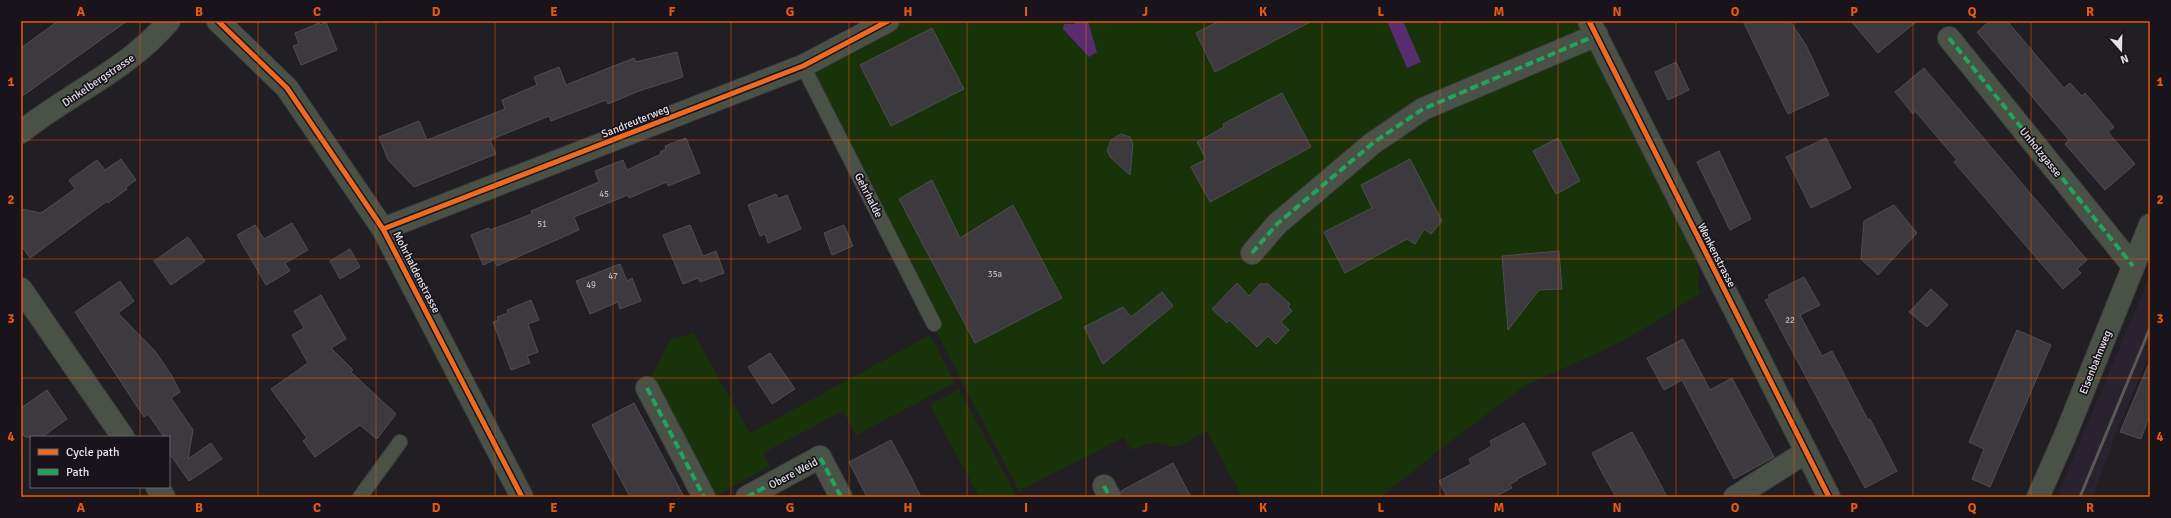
<svg xmlns="http://www.w3.org/2000/svg" width="2171" height="518" viewBox="0 0 2171 518" font-family="Signika,sans-serif">
	<style>
		.built { fill: #2a222e }
		.green { fill: #183209 }
		.water { fill: #572d70 }
		.building { fill: #3c3a3e; stroke: #4f4d51 }
		.lines { fill: none; stroke-linecap: round; stroke-linejoin: round }
		.lane-casing { stroke: #3d3b3e; stroke-width: 16 }
		.street-casing { stroke: #3d3b3e; stroke-width: 24 }
		.lane { stroke: #4a5247; stroke-width: 14 }
		.street { stroke: #4a5247; stroke-width: 22 }
		.rail { stroke: #575b55; stroke-width: 3 }
		.quiet { stroke: #20a55d; stroke-width: 4; stroke-dasharray: 8 4; stroke-linecap: butt }
		.cycleway-casing { stroke: #19141c; stroke-width: 8 }
		.cycleway { stroke: #ed6a23; stroke-width: 5 }
		.grid { fill: none; stroke: #e8590c; stroke-width: 1; stroke-opacity: 0.55 }
		.labels { text-anchor: middle; stroke-width: 3.5; stroke-linejoin: round; paint-order: stroke }
		.number-label { font-size: 9px; fill: #b9b6bc }
		.street-label { font-size: 11px; fill: #e3e0e6; stroke: #19141c }
		.neatline { fill: none; stroke: #e8590c; stroke-width: 1.5 }
		.grid-label { font-size: 13px; text-anchor: middle; font-weight: bold; fill: #e8590c }
	</style>
	<rect width="100%" height="100%" fill="#221f24"/>
	<!-- built -->
	<path class="built" d="M2150,275v78l-34,80 -23,64h-36z"/>
	<!-- green -->
	<g class="green">
		<path d="M888,21h701l109,218v49l3,5 -61,38 -36,19 -78,35 -79,59 -66,53h-139l-35,-66 -26,14 -10,2c-14,-9 -26,-2 -40,3l-7,-13 -105,54 -56,-107 -160,-318z"/>
		<path d="M693,333l57,100 180,-98 25,48 -99,52 -13,-24 -80,42 7,13 -56,31 -64,-118 21,-40z"/>
		<path d="M959,389l58,108h-38l-49,-92z"/>
	</g>
	<!-- water -->
	<g class="water">
		<path d="M1078,21h10l9,31 -8,5 -26,-28 1,-5h10z"/>
		<path d="M1387,21h16l18,41 -14,6z"/>
	</g>
	<!-- building -->
	<g class="building">
		<path d="M58,21h69l-106,76v-49z"/>
		<path d="M1219,21h93l-97,51 -19,-39z"/>
		<path d="M1743,21h47l16,24 23,50 -41,19z"/>
		<path d="M1851,21h66l-39,32z"/>
		<path d="M1990,21h17l57,67 6,-5 12,13 3,-3 29,34 -6,5 27,32 -30,26 -40,-46 4,-4 -92,-108z"/>
		<path d="M326,22l11,28 -36,15 -8,-19 6,-2 -4,-11 24,-10 1,2z"/>
		<path d="M932,28l32,61 -73,37 -31,-61z"/>
		<path d="M677,52l6,25 -44,14 -31,13 -2,-4 -55,21 -2,-5 -59,24 6,14 -82,33 -26,-27 -9,-23 40,-16 8,19 78,-31 -3,-9 35,-15 -3,-8 25,-10 7,18 68,-27 2,4z"/>
		<path d="M1676,62l13,28 -21,10 -13,-28z"/>
		<path d="M1924,68l163,192 -10,9 4,4 -18,16 -109,-127 3,-2 -42,-49 -2,3 -18,-22z"/>
		<path d="M1282,93l29,54 -101,55 -19,-35 15,-8 -9,-17 27,-15 -1,-3z"/>
		<path d="M1121,134l9,3 3,7 -3,31 -19,-17 -4,-7 4,-11z"/>
		<path d="M686,138l14,35 -32,13 -1,-4 -38,16 -1,-3 -54,22 5,13 -82,36 -3,-6 -11,5 -12,-30 18,-7 1,2 42,-16 -1,-3 68,-29 -4,-11 28,-11 4,10 34,-16 -1,-2 6,-3 -1,-3z"/>
		<path d="M1558,138l22,43 -24,13 -23,-43z"/>
		<path d="M1826,138l25,50 -40,20 -25,-51z"/>
		<path d="M1719,151l32,68 -21,11 -33,-68z"/>
		<path d="M121,159l15,21 -10,7 1,2 -19,14 -1,-2 -77,57 -9,-13v-36l20,4 34,-24 -6,-9 28,-20 8,10z"/>
		<path d="M1410,159l32,62 -11,13 -7,-5 -9,15 -8,-5 -62,34 -21,-41 48,-24 -11,-23z"/>
		<path d="M932,180l28,58 53,-33 49,93 -87,45 -76,-144z"/>
		<path d="M776,194l2,5 9,-4 14,34 -33,14 -3,-9 -5,2 -12,-31z"/>
		<path d="M1894,205l23,28 -39,42 -17,-16 3,-38z"/>
		<path d="M292,223l16,27 -23,13 5,8 -24,14 -29,-50 18,-10 9,14z"/>
		<path d="M690,225l13,31 13,-5 8,22 -24,9 -2,-4 -15,6 -20,-49z"/>
		<path d="M844,225l9,21 -21,9 -8,-22z"/>
		<path d="M188,237l17,24 -34,24 -17,-24z"/>
		<path d="M350,249l10,18 -20,12 -10,-18z"/>
		<path d="M1559,251l3,38 -23,1 -31,40 -6,-74z"/>
		<path d="M620,264l7,17 5,-3 9,23 -21,8 -2,-7 -28,12 -14,-33z"/>
		<path d="M1804,277l16,28 -20,10 22,41 10,-5 36,69 2,-1 27,52 -32,17 -100,-188 5,-2 -2,-3z"/>
		<path d="M120,281l14,20 -16,12 37,38 17,25 8,16 -9,6 22,32 -5,29 23,-16 11,16 -33,22 -20,-28v-16h-5l-16,-23 -4,3 -69,-105z"/>
		<path d="M1237,283l12,13 11,-12h8l22,20 -2,3 4,4 -11,11 8,8 -13,14 -8,-8 -11,11 -28,-27 -2,3 -15,-14z"/>
		<path d="M1931,289l17,16 -21,22 -18,-15z"/>
		<path d="M1162,292l11,14 -70,58 -19,-37 39,-20 8,10z"/>
		<path d="M321,295l25,44 -15,9 22,22 -2,2 45,42 -19,25 -17,-14 -45,32 -12,-16 4,-3 -36,-49 37,-26 -16,-28 12,-7 -10,-17z"/>
		<path d="M531,300l8,20 -11,4 10,28 -11,4 3,7 -19,7 -18,-48 5,-2 -1,-3 11,-4 -1,-3z"/>
		<path d="M2017,330l34,15 -61,142 -18,-8 12,-30 -15,-7z"/>
		<path d="M1683,339l27,51 22,-12 42,79 -40,22 -52,-99 -18,10 -17,-32z"/>
		<path d="M770,353l25,36 -23,15 -24,-37z"/>
		<path d="M2150,361v53l-9,25 -21,-7z"/>
		<path d="M47,390l20,29 -25,18h-17l-4,-6v-23z"/>
		<path d="M634,403l29,54 21,40h-54l-17,-32 -21,-40z"/>
		<path d="M1524,423l22,41 -29,15 1,1 -8,4 2,4 -18,9h-47l-8,-16 32,-17 -2,-5 23,-13 -2,-5z"/>
		<path d="M1632,432l21,38 14,27h-51l-11,-19 -13,-25z"/>
		<path d="M891,440l20,37 10,20h-54l-18,-35z"/>
		<path d="M1173,463l18,34h-69l-1,-6z"/>
	</g>
	<g class="lines">
		<defs>
			<g id="lane">
				<path d="M803,66l131,258"/>
				<path d="M360,497l40,-55"/>
			</g>
			<g id="street">
				<path d="M218,21l69,67 96,141 139,268"/>
				<path d="M1589,21l240,476"/>
				<path d="M1949,38l184,228"/>
				<path d="M21,132c49,-39 108,-63 148,-111"/>
				<path d="M383,229l420,-163 85,-45"/>
				<path d="M1252,253l25,-29 96,-81 50,-34 174,-74"/>
				<path d="M21,289l102,148"/>
				<path d="M647,388l57,109"/>
				<path d="M1104,486l6,11"/>
				<path d="M157,487l7,10"/>
				<path d="M747,497l73,-40 21,40"/>
				<path d="M1735,497l71,-45"/>
				<path d="M2038,497l27,-61 85,-211"/>
			</g>
		</defs>
		<!-- lane casing -->
		<use href="#lane" class="lane-casing"/>
		<!-- street casing -->
		<use href="#street" class="street-casing"/>
		<!-- lane -->
		<use href="#lane" class="lane"/>
		<!-- street -->
		<use href="#street" class="street"/>
		<!-- rail -->
		<path class="rail" d="M2080,497l70,-169"/>
		<!-- quiet -->
		<g class="quiet">
			<path d="M1949,38l184,228"/>
			<path d="M1252,253l25,-29 96,-81 50,-34 174,-74"/>
			<path d="M647,388l57,109"/>
			<path d="M1104,486l6,11"/>
			<path d="M747,497l73,-40 21,40"/>
		</g>
		<defs>
			<g id="cycleway">
				<path d="M218,21l69,67 96,141 139,268"/>
				<path d="M1589,21l240,476"/>
				<path d="M383,229l420,-163 85,-45"/>
			</g>
		</defs>
		<!-- cycleway casing -->
		<use href="#cycleway" class="cycleway-casing"/>
		<!-- cycleway -->
		<use href="#cycleway" class="cycleway"/>
	</g>
	<!-- grid -->
	<path class="grid" d="M140,21v416M258,21v476M376,21v476M495,21v476M613,21v476M731,21v476M849,21v476M967,21v476M1086,21v476M1204,21v476M1322,21v476M1440,21v476M1558,21v476M1676,21v476M1794,21v476M1913,21v476M2031,21v476M21,140h2129M21,259h2129M21,378h2129M140,487v10"/>
	<g class="labels">
		<!-- number labels -->
		<g class="number-label">
			<text x="604" y="197">45</text>
			<text x="542" y="227">51</text>
			<text x="995" y="277">35a</text>
			<text x="613" y="279">47</text>
			<text x="591" y="288">49</text>
			<text x="1790" y="323">22</text>
		</g>
		<!-- street labels -->
		<g class="street-label">
			<text transform="translate(98 80) rotate(-34)" y="4">Dinkelbergstrasse</text>
			<text transform="translate(635 121) rotate(-22)" y="4">Sandreuterweg</text>
			<text transform="translate(2041 152) rotate(51)" y="4">Unholzgasse</text>
			<text transform="translate(869 195) rotate(63)" y="4">Gehrhalde</text>
			<text transform="translate(1717 255) rotate(63)" y="4">Wenkenstrasse</text>
			<text transform="translate(417 272) rotate(63)" y="4">Mohrhaldenstrasse</text>
			<text transform="translate(2095 362) rotate(-68)" y="4">Eisenbahnweg</text>
			<text transform="translate(793 473) rotate(-28)" y="4">Obere Weid</text>
		</g>
	</g>
	<!-- border -->
	<rect width="2171" height="518" fill="none" stroke="#19141c" stroke-width="44"/>
	<!-- legend -->
	<rect x="30" y="436" width="140" height="52" fill="#19141c" stroke="#6a666d"/>
	<rect x="38" y="449" width="20" height="6" fill="#ed6a23" stroke="#6a666d"/>
	<text x="66" y="456" font-size="12" fill="#e3e0e6">Cycle path</text>
	<rect x="38" y="469" width="20" height="6" fill="#20a55d" stroke="#6a666d"/>
	<text x="66" y="476" font-size="12" fill="#e3e0e6">Path</text>
	<!-- north arrow -->
	<g transform="translate(2121 50) rotate(160)" stroke="#19141c" stroke-width="3" paint-order="stroke">
	<path d="M0-3L7 15L0 10L-7 15Z" fill="#e3e0e6"/>
	<text y="-6" font-size="11" font-weight="bold" text-anchor="middle" fill="#e3e0e6">N</text>
	</g>
	<rect x="22" y="22" width="2127" height="474" class="neatline"/>
	<g class="grid-label">
		<text x="81" y="16">A</text>
		<text x="199" y="16">B</text>
		<text x="317" y="16">C</text>
		<text x="436" y="16">D</text>
		<text x="554" y="16">E</text>
		<text x="672" y="16">F</text>
		<text x="790" y="16">G</text>
		<text x="908" y="16">H</text>
		<text x="1026" y="16">I</text>
		<text x="1145" y="16">J</text>
		<text x="1263" y="16">K</text>
		<text x="1381" y="16">L</text>
		<text x="1499" y="16">M</text>
		<text x="1617" y="16">N</text>
		<text x="1735" y="16">O</text>
		<text x="1854" y="16">P</text>
		<text x="1972" y="16">Q</text>
		<text x="2090" y="16">R</text>
		<text x="11" y="86">1</text>
		<text x="2160" y="86">1</text>
		<text x="11" y="204">2</text>
		<text x="2160" y="204">2</text>
		<text x="11" y="323">3</text>
		<text x="2160" y="323">3</text>
		<text x="11" y="441">4</text>
		<text x="2160" y="441">4</text>
		<text x="81" y="512">A</text>
		<text x="199" y="512">B</text>
		<text x="317" y="512">C</text>
		<text x="436" y="512">D</text>
		<text x="554" y="512">E</text>
		<text x="672" y="512">F</text>
		<text x="790" y="512">G</text>
		<text x="908" y="512">H</text>
		<text x="1026" y="512">I</text>
		<text x="1145" y="512">J</text>
		<text x="1263" y="512">K</text>
		<text x="1381" y="512">L</text>
		<text x="1499" y="512">M</text>
		<text x="1617" y="512">N</text>
		<text x="1735" y="512">O</text>
		<text x="1854" y="512">P</text>
		<text x="1972" y="512">Q</text>
		<text x="2090" y="512">R</text>
	</g>
</svg>
